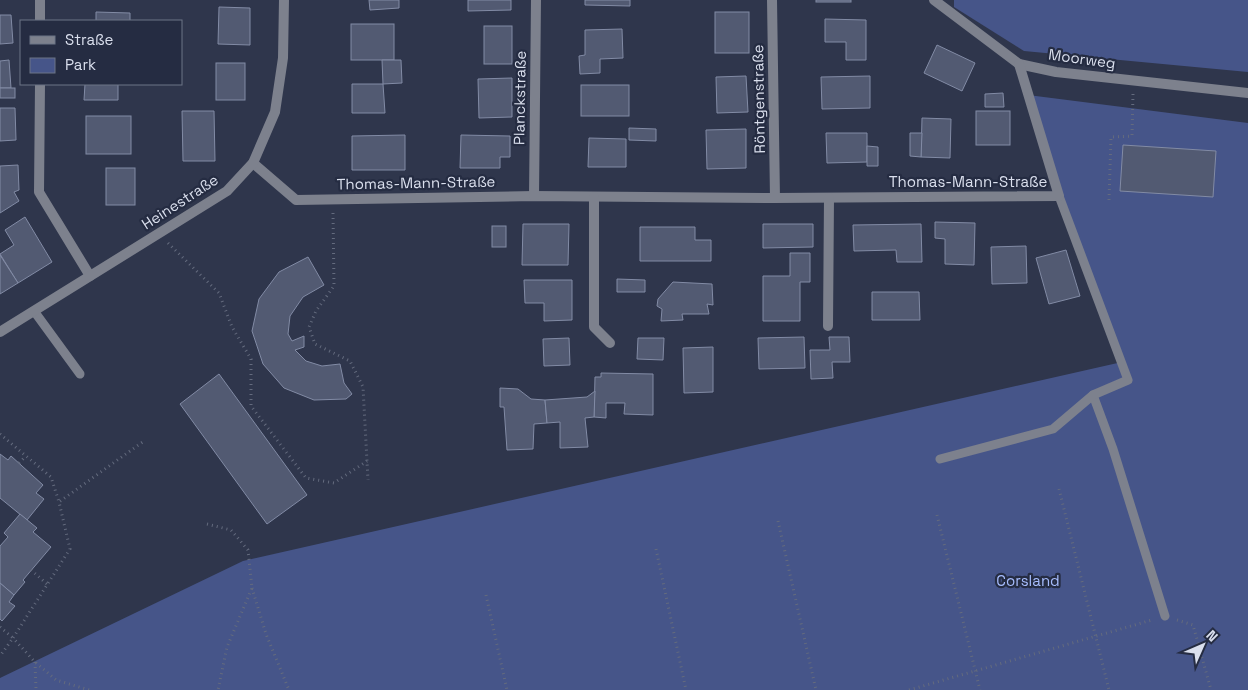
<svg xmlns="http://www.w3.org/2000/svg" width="1248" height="690" viewBox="0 0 1248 690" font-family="'Space Grotesk',sans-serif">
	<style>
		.green { fill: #465589 }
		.building { fill: #525a72; stroke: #828ba5 }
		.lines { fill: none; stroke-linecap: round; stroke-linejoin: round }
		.path { stroke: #646b7e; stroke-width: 3; stroke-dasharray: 1 4; stroke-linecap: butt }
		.lane { stroke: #7d818d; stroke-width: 9 }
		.street { stroke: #7d818d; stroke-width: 10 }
		.labels { text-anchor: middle; stroke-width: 4.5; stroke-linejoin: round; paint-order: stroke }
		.street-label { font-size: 15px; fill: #dadfed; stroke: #252c42 }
		.park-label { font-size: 15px; fill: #a7bdfe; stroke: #252c42 }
	</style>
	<rect width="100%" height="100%" fill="#2f364c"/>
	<!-- green -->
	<g class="green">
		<path d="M954,0h294v72l-224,-21 -70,-44z"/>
		<path d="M1028,95l220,28v567h-1248v-12l243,-117 879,-199 -63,-166z"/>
	</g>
	<!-- building -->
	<g class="building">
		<path d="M369,0h30v8l-29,2z"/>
		<path d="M468,0h43v10l-43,1z"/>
		<path d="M585,0h45v6l-45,-1z"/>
		<rect x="816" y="0" width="35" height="2"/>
		<path d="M219,7l31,1v37l-32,-1z"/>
		<path d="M96,12l34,1v8h-34z"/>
		<rect x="715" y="12" width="34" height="41"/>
		<path d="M0,15h11l2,28 -13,1z"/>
		<path d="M825,19l41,1v40h-20v-18h-21z"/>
		<rect x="351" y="24" width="43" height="36"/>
		<rect x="484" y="26" width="28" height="38"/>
		<path d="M622,29l1,29 -23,1v14l-20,1 -1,-18 6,-1v-25z"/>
		<path d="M937,45l38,18 -13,28 -38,-18z"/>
		<path d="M9,60l2,28h-11v-27z"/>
		<path d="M382,60h19l1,23 -19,1z"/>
		<rect x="216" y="63" width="29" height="37"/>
		<path d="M746,76l2,36 -31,1 -1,-36z"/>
		<path d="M870,76v32l-48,1 -1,-32z"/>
		<path d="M512,78v39l-33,1 -1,-39z"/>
		<path d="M85,84h33v16h-34z"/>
		<path d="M352,84h31l2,29h-33z"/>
		<rect x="581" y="85" width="48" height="31"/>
		<rect x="0" y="88" width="15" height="10"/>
		<path d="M1003,93l1,14h-19v-13z"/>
		<path d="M0,108h15l1,32 -16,1z"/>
		<path d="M182,111h32l1,50h-32z"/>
		<rect x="976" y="111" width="34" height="34"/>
		<rect x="86" y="116" width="45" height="38"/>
		<path d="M922,118l29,1 -1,39 -29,-1z"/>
		<path d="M629,128l27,1v12l-27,-1z"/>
		<path d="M746,129v39l-39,1 -1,-39z"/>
		<path d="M826,133h41v29l-40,1z"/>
		<path d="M910,133h12l-1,24 -11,-1z"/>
		<path d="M405,135v35h-53v-34z"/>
		<path d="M461,135l49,1v21h-10v11h-40z"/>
		<path d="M589,138l37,1v28h-38z"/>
		<path d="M1123,145l93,6 -3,46 -93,-6z"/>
		<path d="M867,146l11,1v19h-11z"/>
		<path d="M18,165l1,25 -5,2 5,9 -19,12v-47z"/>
		<rect x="106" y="168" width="29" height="37"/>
		<path d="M25,217l27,45 -34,21 -18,-29 14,-9 -9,-15z"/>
		<path d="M935,222l40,1 -1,42 -29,-1v-25l-10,-1z"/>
		<path d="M523,224h46l-1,41h-46z"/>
		<path d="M763,224h50v23l-50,1z"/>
		<path d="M921,224l1,38h-25l-1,-12 -42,1 -1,-26z"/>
		<rect x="492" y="226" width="14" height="21"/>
		<path d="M640,227h55v13h16v21h-71z"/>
		<path d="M1026,246l1,37 -35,1 -1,-37z"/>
		<path d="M1066,250l14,46 -31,8 -13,-46z"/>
		<path d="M790,253h20v29h-10v39h-37v-45h27z"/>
		<path d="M0,255l18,28 -18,11z"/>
		<path d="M308,257l16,28 -21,12 -13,19 -2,18 4,7 12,-5v11l-9,3 11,11 16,5 18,-2 4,19 8,11 -6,5 -32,1 -30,-12 -21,-24 -11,-33 7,-32 20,-27z"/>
		<path d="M617,279l28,1v12h-28z"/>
		<path d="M524,280h48v40l-28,1v-18h-19z"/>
		<path d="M673,282l39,2 1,21 -6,-1 2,10h-27l1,6 -22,1 1,-12 -5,-3 1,-7z"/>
		<path d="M872,292h47l1,28h-48z"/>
		<path d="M804,337l1,31 -46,1 -1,-31z"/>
		<path d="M829,337h20l1,25h-18l1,16 -22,1 -1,-29h20z"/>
		<path d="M569,338l1,27 -26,1 -1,-27z"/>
		<path d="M638,338h26l-1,22 -26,-1z"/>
		<path d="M713,347v45l-29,1 -1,-45z"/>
		<path d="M601,373l52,1v41l-29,-1 1,-11h-19v15l-12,-1 1,-40h6z"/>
		<path d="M219,374l88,121 -40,29 -87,-120z"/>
		<path d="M500,388l18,1 13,10 14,1 2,23 -13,1 -1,25 -26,1 -3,-43h-4z"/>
		<path d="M595,391l-1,26 -9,1 3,29 -28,1v-26l-13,1 -2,-23 42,-3z"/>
		<path d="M0,454l8,6 3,-4 32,29 -7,8 8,6 -17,21 -27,-22z"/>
		<path d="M20,514l17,14 -4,4 18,15 -28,33 2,2 -11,13 -14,-12v-37l8,-9 -4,-4z"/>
		<path d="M0,583l14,12 -5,7 6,4 -13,15 -2,-2z"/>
	</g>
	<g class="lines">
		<!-- path -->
		<g class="path">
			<path d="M1109,200l2,-63 21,-1 1,-42"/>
			<path d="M333,213l1,73 -18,25 -7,16 6,17 35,17 13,26 5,93"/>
			<path d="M168,243l51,50 13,34 19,32v47l55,72 28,5 33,-22"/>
			<path d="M0,434l51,43 8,25"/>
			<path d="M19,463l7,-7"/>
			<path d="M1059,489l50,201"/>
			<path d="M937,515l43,175"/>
			<path d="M778,521l38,169"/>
			<path d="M207,524l24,6 17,20 4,38 -25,59 -9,43"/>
			<path d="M656,549l30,141"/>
			<path d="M31,570l16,14"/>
			<path d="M252,588l14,46 23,56"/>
			<path d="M486,595l21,95"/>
			<path d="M1177,620l16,5 18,65"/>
			<path d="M0,627l13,11 -13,18"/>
			<path d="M35,662l1,28"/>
			<path d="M89,690l-33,-10 -21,-18 -22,-24 57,-89 -11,-47 85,-61"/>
			<path d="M909,690l243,-70"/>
		</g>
		<!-- lane -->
		<g class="lane">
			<path d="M34,311l46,63"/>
			<path d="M1093,395l20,54 52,167"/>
			<path d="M940,459l113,-30 40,-34 35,-15 -69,-184"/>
		</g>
		<!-- street -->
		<g class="street">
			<path d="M772,0l3,198"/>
			<path d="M934,0l85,64 37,8 192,21"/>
			<path d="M40,21v-21"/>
			<path d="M40,84l-1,108 51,84"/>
			<path d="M253,163l43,37 238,-4 241,2 284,-2 -40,-132"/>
			<path d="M534,196l2,-196"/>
			<path d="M594,197v130l16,16"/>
			<path d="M828,326l1,-128"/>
			<path d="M0,332l227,-141 26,-28 22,-51 8,-54 1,-58"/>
		</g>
	</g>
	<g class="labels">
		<!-- street labels -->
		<g class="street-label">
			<text transform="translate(1082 59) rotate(8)" y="5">Moorweg</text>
			<text transform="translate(520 98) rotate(-89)" y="5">Planckstraße</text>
			<text transform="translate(759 99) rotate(-91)" y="5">Röntgenstraße</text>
			<text x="968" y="187">Thomas-Mann-Straße</text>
			<text transform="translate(416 183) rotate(-1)" y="5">Thomas-Mann-Straße</text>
			<text transform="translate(180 202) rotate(-33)" y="5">Heinestraße</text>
		</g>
		<!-- park labels -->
		<g class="park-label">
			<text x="1028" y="586">Corsland</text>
		</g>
	</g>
	<!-- legend -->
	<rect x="20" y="20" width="162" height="65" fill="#252c42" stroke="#6d7486"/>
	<rect x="30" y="36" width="25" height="8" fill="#7d818d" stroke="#6d7486"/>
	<text x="65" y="45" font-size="15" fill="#dadfed">Straße</text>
	<rect x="30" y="58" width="25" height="15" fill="#465589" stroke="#6d7486"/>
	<text x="65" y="70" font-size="15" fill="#dadfed">Park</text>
	<!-- north arrow -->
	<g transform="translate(1203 645) rotate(45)" stroke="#252c42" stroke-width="4" paint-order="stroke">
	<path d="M0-4L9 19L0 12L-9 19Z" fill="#dadfed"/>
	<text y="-8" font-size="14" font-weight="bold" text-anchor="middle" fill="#dadfed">N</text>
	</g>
</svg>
